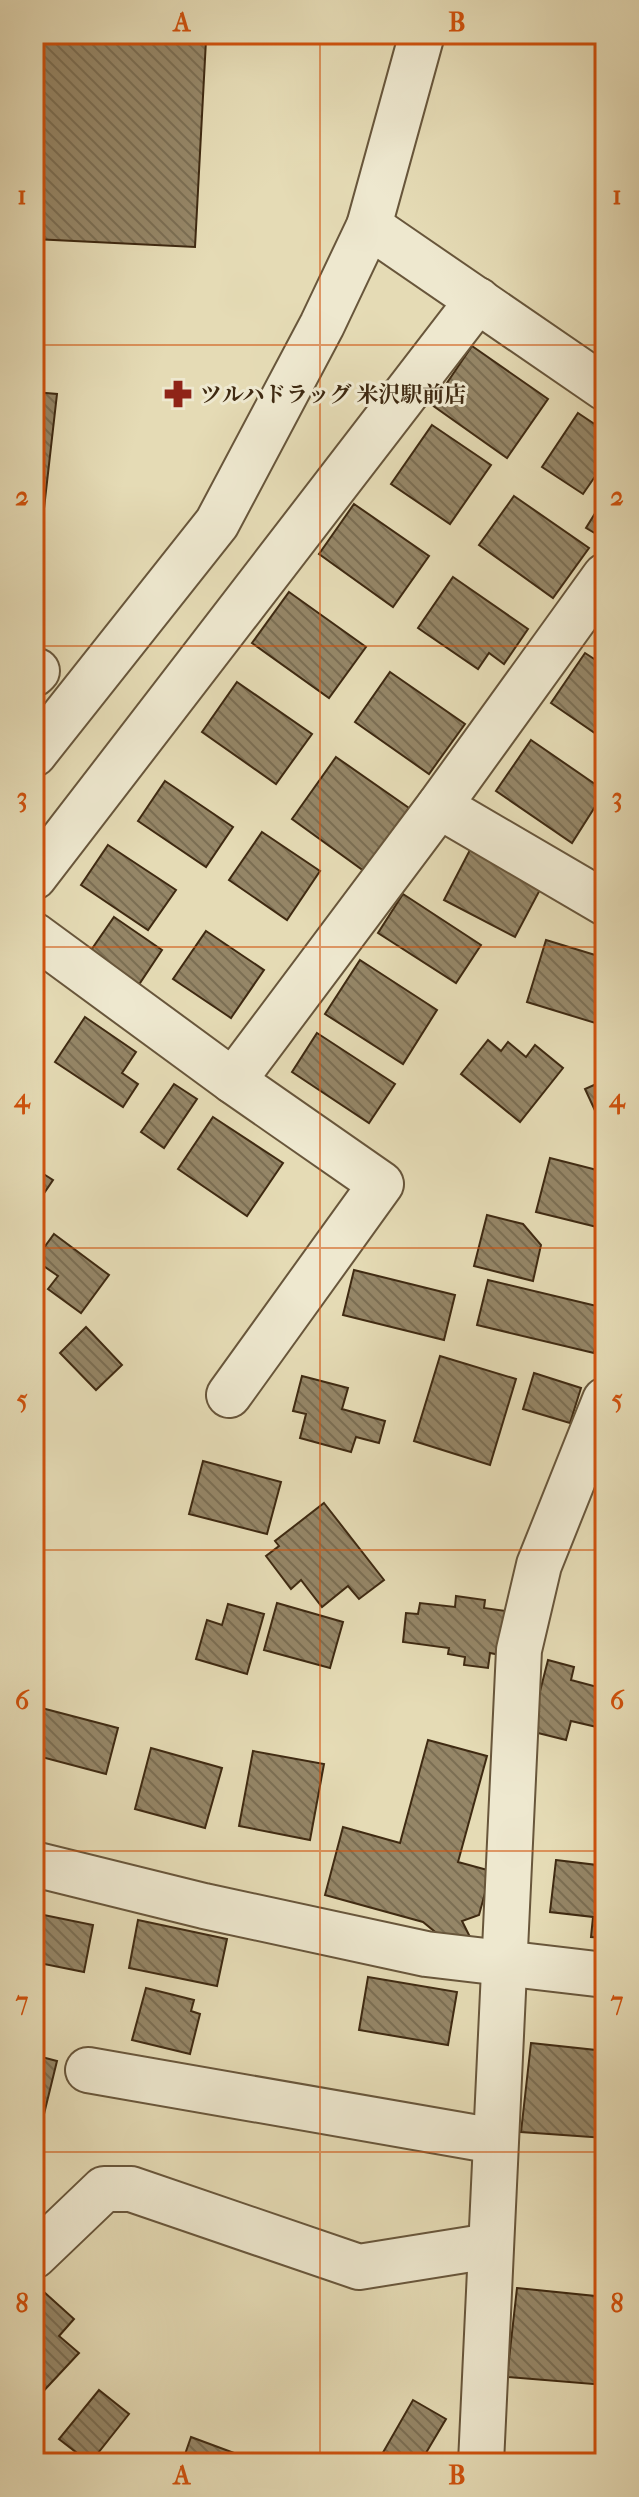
<svg xmlns="http://www.w3.org/2000/svg" width="639" height="2497" viewBox="0 0 639 2497" font-family="'IM FELL French Canon','Noto Serif JP',serif">
	<style>
		.building { fill: url(#building-back-hatch); stroke: #3f2a12; stroke-width: 2 }
		.lines { fill: none; stroke-linecap: round; stroke-linejoin: round }
		.minor-casing { stroke: #68563b; stroke-width: 48 }
		.minor { stroke: #eee8cf; stroke-width: 44 }
		.grid { fill: none; stroke: #cf520d; stroke-width: 2; stroke-opacity: 0.55 }
		.labels { text-anchor: middle; stroke-width: 6; stroke-linejoin: round; paint-order: stroke }
		.poi-label { font-size: 22px; font-weight: bold; fill: #3f2a12; stroke: #eee8cf; text-anchor: start }
		.neatline { fill: none; stroke: #cf520d; stroke-width: 3 }
		.grid-label { font-size: 26px; text-anchor: middle; font-weight: bold; fill: #cf520d }
	</style>
	<defs>
		<pattern id="building-back-hatch" width="6" height="6" patternUnits="userSpaceOnUse" patternTransform="scale(2)"><rect width="6" height="6" fill="#958667"/><path d="M-1 5l2 2M0 0l6 6M5-1l2 2" fill="none" stroke="#7b6e53"/></pattern>
	</defs>
	<rect width="100%" height="100%" fill="#e5dbb5"/>
	<filter id="stains"><feTurbulence type="fractalNoise" baseFrequency=".0025" numOctaves="4"/><feColorMatrix values="0 0 0 0 .2 0 0 0 0 .09 0 0 0 0 .02 0 0 0 .5 -.17"/></filter>
	<radialGradient id="worn" r=".72"><stop offset=".6" stop-color="#630" stop-opacity="0"/><stop offset="1" stop-color="#630" stop-opacity=".3"/></radialGradient>
	<!-- building -->
	<g class="building">
		<path d="M34,34h129v4l43,2 -11,207 -161,-8z"/>
		<path d="M472,346l76,53 -41,59 -75,-53z"/>
		<path d="M34,392l23,2 -16,141h-7z"/>
		<path d="M578,413l27,18v31l-22,32 -41,-27z"/>
		<path d="M432,425l59,40 -41,59 -59,-40z"/>
		<path d="M514,496l75,52 -36,50 -74,-53z"/>
		<path d="M602,502l3,2v35l-19,-11z"/>
		<path d="M354,504l75,52 -36,51 -74,-53z"/>
		<path d="M453,577l75,52 -24,35 -15,-11 -11,16 -60,-41z"/>
		<path d="M289,592l77,55 -37,51 -77,-55z"/>
		<path d="M585,653l20,13v74l-54,-37z"/>
		<path d="M390,672l75,52 -36,50 -74,-52z"/>
		<path d="M237,682l75,52 -36,50 -74,-52z"/>
		<path d="M531,740l74,51 -33,52 -76,-52z"/>
		<path d="M336,757l73,51 -45,63 -72,-52z"/>
		<path d="M165,781l68,46 -27,40 -68,-46z"/>
		<path d="M262,832l58,39 -33,49 -58,-40z"/>
		<path d="M108,845l68,45 -28,40 -67,-45z"/>
		<path d="M472,846l71,38 -28,53 -71,-37z"/>
		<path d="M403,894l78,51 -25,38 -78,-50z"/>
		<path d="M114,917l48,33 -26,39 -49,-33z"/>
		<path d="M206,931l58,39 -33,48 -58,-39z"/>
		<path d="M546,940l59,18v68l-78,-24z"/>
		<path d="M360,960l77,50 -34,54 -78,-50z"/>
		<path d="M85,1017l51,35 -14,21 16,11 -15,23 -68,-45z"/>
		<path d="M317,1033l78,51 -26,39 -77,-51z"/>
		<path d="M488,1040l13,11 7,-9 18,15 9,-12 28,23 -43,54 -59,-48z"/>
		<path d="M605,1080v52l-20,-43z"/>
		<path d="M174,1084l23,15 -33,49 -23,-16z"/>
		<path d="M213,1117l70,46 -36,53 -69,-47z"/>
		<path d="M550,1158l55,14v38l-4,18 -65,-16z"/>
		<path d="M34,1168l19,12 -19,28z"/>
		<path d="M487,1215l36,9 18,21 -8,36 -59,-15z"/>
		<path d="M54,1234l55,41 -28,38 -33,-24 10,-13 -23,-16z"/>
		<path d="M354,1270l101,25 -11,45 -101,-25z"/>
		<path d="M488,1280l117,28 -11,45 -117,-28z"/>
		<path d="M86,1327l36,38 -26,25 -36,-37z"/>
		<path d="M440,1356l76,23 -26,86 -76,-24z"/>
		<path d="M534,1373l47,15 -11,35 -47,-14z"/>
		<path d="M302,1376l46,12 -6,21 43,12 -6,22 -23,-6 -5,15 -51,-14 6,-24 -13,-3z"/>
		<path d="M203,1461l78,21 -14,52 -78,-20z"/>
		<path d="M324,1503l60,77 -25,19 -11,-13 -26,21 -21,-27 -10,9 -25,-33 13,-10 -4,-5z"/>
		<path d="M456,1596l29,4 -1,8 22,3 -6,44 -10,-2 -2,15 -24,-3 1,-8 -17,-3 1,-6 -46,-6 3,-29 12,1 2,-11 35,4z"/>
		<path d="M277,1603l66,19 -13,46 -66,-18z"/>
		<path d="M228,1604l36,10 -17,60 -51,-15 11,-39 15,5z"/>
		<path d="M548,1660l26,7 -3,13 34,9v25l-4,14 -30,-7 -5,19 -32,-8 5,-20 -4,-1z"/>
		<path d="M34,1706l84,22 -12,46 -72,-19z"/>
		<path d="M428,1740l59,16 -29,106 33,9 -12,44 -17,6 8,16 -19,8 -28,-23 -98,-27 18,-68 57,16z"/>
		<path d="M151,1748l71,20 -17,60 -70,-19z"/>
		<path d="M253,1751l71,13 -14,76 -71,-14z"/>
		<path d="M556,1860l49,6v72l-14,-1 2,-20 -43,-5z"/>
		<path d="M34,1913l59,12 -9,47 -50,-10z"/>
		<path d="M138,1920l89,19 -10,47 -88,-18z"/>
		<path d="M368,1977l89,15 -9,53 -89,-15z"/>
		<path d="M146,1988l48,12 -3,11 9,3 -10,40 -58,-14z"/>
		<path d="M531,2043l74,8v87l-84,-6z"/>
		<path d="M34,2055l23,6 -14,57 -9,-2z"/>
		<path d="M517,2288l88,9v88l-98,-8z"/>
		<path d="M44,2292l30,27 -15,17 20,17 -42,45 -3,-3v-92z"/>
		<path d="M99,2390l30,24 -39,49 -31,-24z"/>
		<path d="M413,2400l33,19 -26,44 -27,-2 -16,2z"/>
		<path d="M191,2437l70,26h-79z"/>
	</g>
	<g class="lines">
		<defs>
			<g id="minor">
				<path d="M369,226l236,162"/>
				<path d="M34,674l3,-3"/>
				<path d="M34,754l183,-231 105,-198 47,-99 53,-192"/>
				<path d="M439,806l166,97"/>
				<path d="M34,877l444,-577"/>
				<path d="M34,935l199,146 148,103 -152,211"/>
				<path d="M233,1081l206,-275 166,-230"/>
				<path d="M34,1864l170,42 222,48 179,21"/>
				<path d="M88,2070l407,71"/>
				<path d="M34,2256l70,-67h27l228,78 131,-21"/>
				<path d="M481,2463l38,-813 20,-85 66,-165"/>
			</g>
		</defs>
		<!-- minor casing -->
		<use href="#minor" class="minor-casing"/>
		<!-- minor -->
		<use href="#minor" class="minor"/>
	</g>
	<!-- grid -->
	<path class="grid" d="M320,34v2429M34,345h571M34,646h571M34,947h571M34,1248h571M34,1550h571M34,1851h571M34,2152h571"/>
	<!-- icons -->
	<defs>
		<symbol id="pharmacy-bare" viewBox="-9 -9 18 18"><path d="M-2-6h4v4h4v4h-4v4h-4v-4h-4v-4h4Z" fill="#8f2418" stroke="#eee8cf" stroke-width="2.5" paint-order="stroke"/></symbol>
	</defs>
	<g fill-rule="evenodd">
		<use href="#pharmacy-bare" x="158" y="374" width="40" height="40"/>
	</g>
	<g class="labels">
		<!-- poi labels -->
		<g class="poi-label">
			<text x="200" y="402">ツルハドラッグ 米沢駅前店</text>
		</g>
	</g>
	<!-- margin -->
	<rect width="639" height="2497" fill="none" stroke="#e5dbb5" stroke-width="88"/>
	<rect x="44" y="44" width="551" height="2409" class="neatline"/>
	<g class="grid-label">
		<text x="182" y="31">A</text>
		<text x="457" y="31">B</text>
		<text x="22" y="204">1</text>
		<text x="617" y="204">1</text>
		<text x="22" y="505">2</text>
		<text x="617" y="505">2</text>
		<text x="22" y="806">3</text>
		<text x="617" y="806">3</text>
		<text x="22" y="1107">4</text>
		<text x="617" y="1107">4</text>
		<text x="22" y="1408">5</text>
		<text x="617" y="1408">5</text>
		<text x="22" y="1709">6</text>
		<text x="617" y="1709">6</text>
		<text x="22" y="2010">7</text>
		<text x="617" y="2010">7</text>
		<text x="22" y="2312">8</text>
		<text x="617" y="2312">8</text>
		<text x="182" y="2484">A</text>
		<text x="457" y="2484">B</text>
	</g>
	<rect width="100%" height="100%" filter="url(#stains)"/>
	<rect width="100%" height="100%" fill="url(#worn)"/>
</svg>
